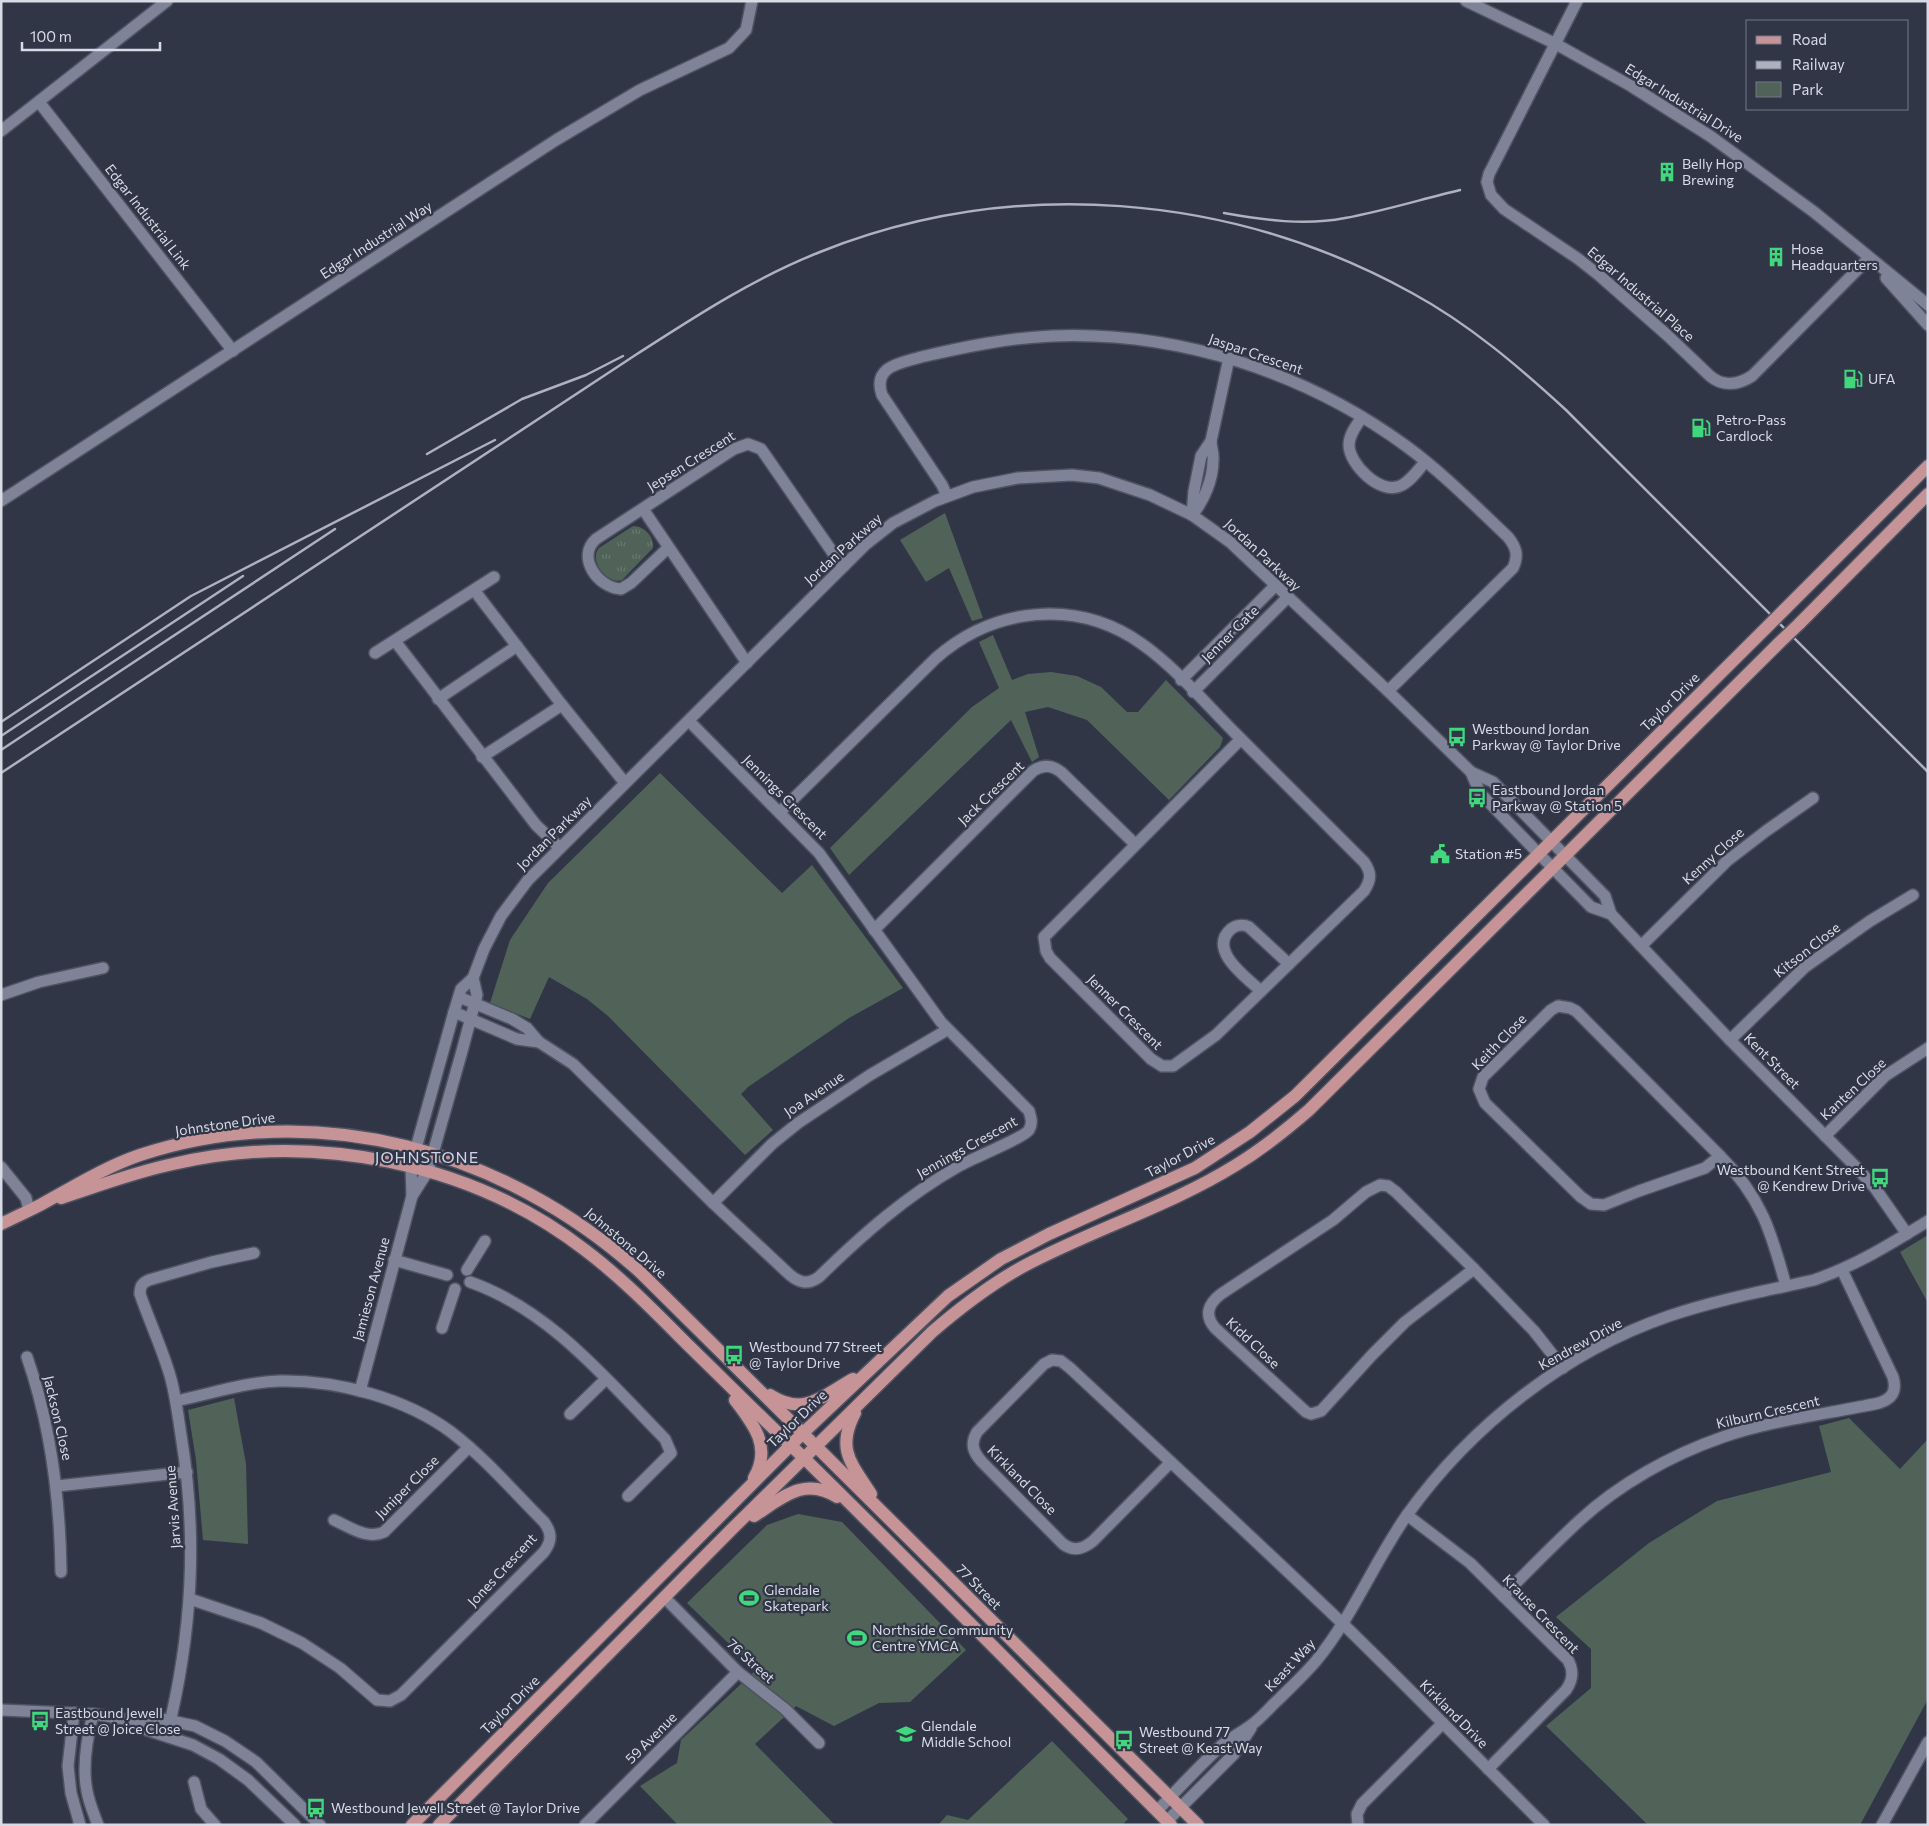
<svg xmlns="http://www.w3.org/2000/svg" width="1929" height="1826" viewBox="0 0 1929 1826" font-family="Commissioner,sans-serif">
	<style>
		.grass { fill: url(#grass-tufts) }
		.park { fill: #516358 }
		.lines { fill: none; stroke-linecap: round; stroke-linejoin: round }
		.minor-casing { stroke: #4e5261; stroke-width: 14 }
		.major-casing { stroke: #4e5261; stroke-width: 15 }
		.minor { stroke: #7e8397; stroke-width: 11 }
		.major { stroke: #c69497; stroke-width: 12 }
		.rail { stroke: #aeb1be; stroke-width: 2.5 }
		.major-bridge-casing { stroke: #4e5261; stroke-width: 15; stroke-linecap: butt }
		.major-bridge { stroke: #c69497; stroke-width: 12 }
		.labels { text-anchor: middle; stroke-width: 4.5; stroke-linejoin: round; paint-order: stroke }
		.street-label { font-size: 14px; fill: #d8dbe6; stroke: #313647 }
		.poi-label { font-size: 14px; fill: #d8dbe6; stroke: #313647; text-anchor: start }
		.quarter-label { font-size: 16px; letter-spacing: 1px; fill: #ced4e9; stroke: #313647 }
	</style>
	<defs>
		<pattern id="grass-tufts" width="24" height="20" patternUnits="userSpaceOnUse" patternTransform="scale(1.25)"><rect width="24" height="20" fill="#516358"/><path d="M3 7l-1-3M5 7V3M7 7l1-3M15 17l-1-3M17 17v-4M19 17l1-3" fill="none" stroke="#697970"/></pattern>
	</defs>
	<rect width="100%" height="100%" fill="#313647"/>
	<!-- grass -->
	<path class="grass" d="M633,526c12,0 21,11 20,22l-31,32c-14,5 -34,-19 -23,-32z"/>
	<!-- park -->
	<g class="park">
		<path d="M945,513l38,105 -11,3 -23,-53 -23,14 -26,-42z"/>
		<path d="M993,635l19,45 16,-6 23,-2 26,4 24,11 26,25h11l28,-32 57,58 -3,9 -51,53 -82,-80 -39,-13 -23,5 14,45 -7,5 -21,-42 -162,155 -19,-27 142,-141 27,-19 -20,-46z"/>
		<path d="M660,773l122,120 30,-28 91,123 -54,30 -101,69 -7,7 32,36 -28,25 -137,-139 -21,-17 -38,-22 -19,42 -40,-16 20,-63 38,-57z"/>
		<path d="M1928,1235v68l-28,-51z"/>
		<path d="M234,1398l12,66 2,80 -45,-4 -7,-80 -8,-50z"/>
		<path d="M1849,1418l51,51 28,-30v260l-68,126h-212l-102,-99 45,-38v-39l-35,-32 93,-74 68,-42 114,-29 -12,-46z"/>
		<path d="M798,1514l44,8 124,128 -56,52 -31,1 -45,23 -38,-20 -41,38 80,81h-157l-38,-39 37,-23 4,-23 75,-70 -69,-67 80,-78z"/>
		<path d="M1052,1741l76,78 -6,6h-184l9,-10 21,5z"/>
	</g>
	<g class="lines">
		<defs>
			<g id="minor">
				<path d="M1466,1l88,42 77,43 79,50 104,76 114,93"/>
				<path d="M1577,1l-88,173 -2,8 4,13 13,14 73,49 23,18 67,59 43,41c13,11 28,9 42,0l117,-118"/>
				<path d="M39,102l194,249"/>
				<path d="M1,131l166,-130"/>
				<path d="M1886,278l42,47"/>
				<path d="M1362,417c-5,8 -13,17 -13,28 0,19 31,50 51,41 10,-4 18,-16 25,-24"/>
				<path d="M947,496l-5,-11 -60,-90c-10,-29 19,-32 39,-38 43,-10 86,-19 131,-21 126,-5 253,36 354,110 37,27 69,60 102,91 8,10 11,18 5,31l-125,123"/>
				<path d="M1,501l555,-361 84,-50 89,-42 17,-18 6,-29"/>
				<path d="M643,509l104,154"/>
				<path d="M1192,515l2,-24 7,-35 10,-15 18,-83"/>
				<path d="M1192,515c12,-14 21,-36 21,-54 1,-7 -2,-14 -2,-20"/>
				<path d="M668,548l-37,35 -10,6c-23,-1 -45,-32 -25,-50l138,-90 14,-5 13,5 5,7 67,97 11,13"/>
				<path d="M474,590l88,115 63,78"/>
				<path d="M395,641l141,184 24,23"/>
				<path d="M375,653l119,-76"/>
				<path d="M1181,680l94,-94"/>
				<path d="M1193,692l94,-94"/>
				<path d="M438,699l79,-53"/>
				<path d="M482,757l80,-52"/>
				<path d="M1471,772l9,21 59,61 52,53 20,7"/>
				<path d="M780,812l156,-154c58,-51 141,-60 206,-14 34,24 64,60 93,89 43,43 86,86 129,129 8,11 7,18 0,29l-148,144 -43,31h-11l-11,-7 -101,-101 -4,-7 -2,-14 197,-198"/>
				<path d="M874,930l159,-159c10,-7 19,-6 28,1l74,72"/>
				<path d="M1641,946l86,-85 39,-30 47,-33"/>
				<path d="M1261,991c-14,-13 -54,-41 -30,-62 5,-4 12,-5 18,-2l40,37"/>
				<path d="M1,995l38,-13 64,-14"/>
				<path d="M459,997l53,22 15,9 12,14 34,22 140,139 77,72c10,8 18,10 29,2 43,-42 87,-81 140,-111 12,-7 66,-29 70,-36 4,-7 2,-12 0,-19l-88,-89 -122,-169 -130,-132"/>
				<path d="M1558,1006l12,2 6,3 144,145 -15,12 -66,23 -35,14 -13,-1 -10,-7 -96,-94 -6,-14 4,-12 68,-67z"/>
				<path d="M454,1012l63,27 22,3"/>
				<path d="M1730,1040l75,-73 65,-46 43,-26"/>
				<path d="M1825,1136l60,-60 43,-28"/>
				<path d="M1720,1156c41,41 51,75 66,130"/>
				<path d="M1,1167l25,31 3,12"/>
				<path d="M1380,1185l8,1 8,6 78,77 -69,53 -33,33 -51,56 -10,3 -5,-2 -91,-84c-11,-13 -7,-24 6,-34l112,-74 33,-28z"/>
				<path d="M412,1196l16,-25 34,-120 15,-56 -4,-17"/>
				<path d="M713,1203l59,-59 26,-21 72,-48 77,-45"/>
				<path d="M394,1260l53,15"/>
				<path d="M1474,1269l60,62 29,37"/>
				<path d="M467,1270l18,-29"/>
				<path d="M470,1282c80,28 137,98 195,157l6,14 -43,43"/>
				<path d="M442,1328l13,-39"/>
				<path d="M27,1357c24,69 33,142 34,215"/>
				<path d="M360,1391l52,-195 -1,-30 43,-154 7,-23 12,-11 11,-29 17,-33 27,-36 337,-335 28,-22 42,-22 38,-14 45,-9 54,-3 27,3 51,17 42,20 38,27 158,149 83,81 22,10 112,114 6,18 30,32 89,94 125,126 20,22 32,46"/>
				<path d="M176,1401c34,-7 69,-19 104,-20 57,-1 125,17 171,51 34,26 63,60 93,90 8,11 8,19 0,30l-143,143 -11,6 -13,-1 -37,-32 -38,-25 -41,-20 -71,-24"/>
				<path d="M570,1414l36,-35"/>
				<path d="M1171,1462l-78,79c-10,8 -19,11 -30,3l-81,-82c-9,-10 -12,-18 -5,-30l67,-68 8,-4 9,1 9,7c91,85 183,170 273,256 68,66 134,134 201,201"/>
				<path d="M57,1486l130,-14"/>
				<path d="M1407,1515l63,48 98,97c6,11 5,20 -2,30l-78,79"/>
				<path d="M334,1520c16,7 33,20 50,12l85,-85"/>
				<path d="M1503,1596c25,-25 50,-51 76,-75 40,-37 92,-66 144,-84 50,-17 104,-23 156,-34 13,-4 18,-12 14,-26l-51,-107"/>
				<path d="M665,1598l73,74 47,37 34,34"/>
				<path d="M1,1710l92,4 38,6 17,-4 47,10 30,15 31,21 64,63"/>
				<path d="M74,1713l-6,53 3,27 9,32"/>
				<path d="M93,1714c-6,24 -11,53 -6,77 2,12 7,23 11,34"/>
				<path d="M131,1720l16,10 46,15 26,14 29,21 47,45"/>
				<path d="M167,1735c25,-101 31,-197 14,-300 -3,-19 -5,-37 -10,-56 -8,-29 -21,-56 -31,-85 0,-8 2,-11 9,-14l63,-18 42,-9"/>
				<path d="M194,1782l7,27 14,16"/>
				<path d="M1157,1811c21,-22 42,-45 65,-66 10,-8 22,-14 32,-22 9,-7 17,-17 26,-25 12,-12 25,-24 36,-37 37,-45 58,-99 91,-146 64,-89 157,-163 262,-199 47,-16 96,-25 145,-36 41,-14 77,-36 114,-59"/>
				<path d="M1167,1821l67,-67 17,-26"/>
				<path d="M585,1825l153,-153"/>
				<path d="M1358,1825l-1,-11 5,-10 81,-81"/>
				<path d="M1882,1825l46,-83"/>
			</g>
			<g id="major">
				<path d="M1784,610l144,-144"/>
				<path d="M1799,624l129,-130"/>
				<path d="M61,1198c37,-12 74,-26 112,-34 140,-33 298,-2 412,86 37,28 69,61 101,93 40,39 79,78 119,116 123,121 244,244 366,366"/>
				<path d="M1,1224c14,-7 28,-13 41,-20 33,-18 63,-37 98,-49 176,-58 365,-5 500,117l558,553"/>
				<path d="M770,1395c35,22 52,1 83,-16"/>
				<path d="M735,1400c19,25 37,47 19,78"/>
				<path d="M855,1413c-19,36 -4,50 16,81"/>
				<path d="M754,1516c28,-18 50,-40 83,-19"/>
				<path d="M412,1825l391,-392 145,-137 53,-37 48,-25 146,-66 55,-36 45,-36 470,-467"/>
				<path d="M439,1825l293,-296 200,-197c29,-25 59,-48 92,-66 70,-37 146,-60 212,-101 26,-16 50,-35 73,-55l470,-467"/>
			</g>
		</defs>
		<!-- minor casing -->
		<use href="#minor" class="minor-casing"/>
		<!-- major casing -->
		<use href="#major" class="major-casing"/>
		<!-- minor -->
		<use href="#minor" class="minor"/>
		<!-- major -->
		<use href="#major" class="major"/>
		<!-- rail -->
		<g class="rail">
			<path d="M1224,213c39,7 81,13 121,5 39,-7 77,-19 115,-28"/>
			<path d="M427,454l95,-55 64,-24 37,-19"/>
			<path d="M1,722l190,-126 304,-156"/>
			<path d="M1,736l242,-160"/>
			<path d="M1,750l334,-221"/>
			<path d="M1,773l636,-419c59,-38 117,-76 183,-102 193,-77 411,-59 592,41 57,31 106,73 154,117l362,362"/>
		</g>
		<defs>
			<g id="major-bridge">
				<path d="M1765,629l19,-19"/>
				<path d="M1779,643l20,-19"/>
			</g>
		</defs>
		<!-- major-bridge casing -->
		<use href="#major-bridge" class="major-bridge-casing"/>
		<!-- major-bridge -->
		<use href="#major-bridge" class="major-bridge"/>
	</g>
	<!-- icons -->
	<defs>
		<symbol id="building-bare" viewBox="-9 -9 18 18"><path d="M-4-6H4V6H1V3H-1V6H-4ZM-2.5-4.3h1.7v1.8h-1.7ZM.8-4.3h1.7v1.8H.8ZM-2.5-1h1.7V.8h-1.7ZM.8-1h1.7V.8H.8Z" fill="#41d77c" stroke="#313647" stroke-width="2.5" paint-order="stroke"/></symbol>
		<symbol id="fuel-bare" viewBox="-9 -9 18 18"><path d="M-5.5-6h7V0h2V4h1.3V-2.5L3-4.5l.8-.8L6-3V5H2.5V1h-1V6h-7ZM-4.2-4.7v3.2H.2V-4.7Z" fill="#41d77c" stroke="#313647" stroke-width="2.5" paint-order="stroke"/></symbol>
		<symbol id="bus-bare" viewBox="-9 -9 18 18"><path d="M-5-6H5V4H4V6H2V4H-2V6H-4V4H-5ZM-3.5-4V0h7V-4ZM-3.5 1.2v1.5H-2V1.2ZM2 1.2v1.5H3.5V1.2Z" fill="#41d77c" stroke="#313647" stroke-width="2.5" paint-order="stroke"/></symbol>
		<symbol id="civic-bare" viewBox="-9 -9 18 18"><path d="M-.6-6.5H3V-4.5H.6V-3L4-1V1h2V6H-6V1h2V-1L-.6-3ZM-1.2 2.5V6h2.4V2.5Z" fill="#41d77c" stroke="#313647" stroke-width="2.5" paint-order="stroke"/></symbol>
		<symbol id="stadium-bare" viewBox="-9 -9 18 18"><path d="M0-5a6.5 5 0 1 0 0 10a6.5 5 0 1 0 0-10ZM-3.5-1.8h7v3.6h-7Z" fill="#41d77c" stroke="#313647" stroke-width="2.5" paint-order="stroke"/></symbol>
		<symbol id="school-bare" viewBox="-9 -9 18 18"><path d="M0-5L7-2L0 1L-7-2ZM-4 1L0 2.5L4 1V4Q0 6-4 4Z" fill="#41d77c" stroke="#313647" stroke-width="2.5" paint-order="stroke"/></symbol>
	</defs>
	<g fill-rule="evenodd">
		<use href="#building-bare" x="1653" y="158" width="28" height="28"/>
		<use href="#building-bare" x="1762" y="243" width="28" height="28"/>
		<use href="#fuel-bare" x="1839" y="365" width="28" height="28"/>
		<use href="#fuel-bare" x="1687" y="414" width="28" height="28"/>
		<use href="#bus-bare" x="1443" y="723" width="28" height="28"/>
		<use href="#bus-bare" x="1463" y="784" width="28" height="28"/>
		<use href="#civic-bare" x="1426" y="840" width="28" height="28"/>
		<use href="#bus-bare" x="1866" y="1164" width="28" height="28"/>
		<use href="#bus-bare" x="720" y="1341" width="28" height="28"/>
		<use href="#stadium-bare" x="735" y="1584" width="28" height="28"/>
		<use href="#stadium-bare" x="843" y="1624" width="28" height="28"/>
		<use href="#bus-bare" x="26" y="1707" width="28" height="28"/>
		<use href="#school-bare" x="892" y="1720" width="28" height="28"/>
		<use href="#bus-bare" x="1110" y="1726" width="28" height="28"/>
		<use href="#bus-bare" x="302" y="1794" width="28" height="28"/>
	</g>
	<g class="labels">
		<!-- street labels -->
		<g class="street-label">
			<text transform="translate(1684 103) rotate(32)" y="5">Edgar Industrial Drive</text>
			<text transform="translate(148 217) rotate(52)" y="5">Edgar Industrial Link</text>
			<text transform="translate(376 240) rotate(-33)" y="5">Edgar Industrial Way</text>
			<text transform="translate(1641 294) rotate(41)" y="5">Edgar Industrial Place</text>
			<text transform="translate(1256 354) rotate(19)" y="5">Jaspar Crescent</text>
			<text transform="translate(691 461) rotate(-32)" y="5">Jepsen Crescent</text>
			<text transform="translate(843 549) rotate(-42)" y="5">Jordan Parkway</text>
			<text transform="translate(1263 555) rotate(43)" y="5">Jordan Parkway</text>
			<text transform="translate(1230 634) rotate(-45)" y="5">Jenner Gate</text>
			<text transform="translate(1670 702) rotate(-45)" y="5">Taylor Drive</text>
			<text transform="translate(991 793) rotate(-44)" y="5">Jack Crescent</text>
			<text transform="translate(785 797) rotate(45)" y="5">Jennings Crescent</text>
			<text transform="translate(554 833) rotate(-45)" y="5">Jordan Parkway</text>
			<text transform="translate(1713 856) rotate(-42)" y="5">Kenny Close</text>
			<text transform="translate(1807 950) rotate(-38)" y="5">Kitson Close</text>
			<text transform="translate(1125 1012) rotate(45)" y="5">Jenner Crescent</text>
			<text transform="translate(1499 1042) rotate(-46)" y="5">Keith Close</text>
			<text transform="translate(1772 1061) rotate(45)" y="5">Kent Street</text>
			<text transform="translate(1853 1089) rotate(-43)" y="5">Kanten Close</text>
			<text transform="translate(814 1094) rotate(-34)" y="5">Joa Avenue</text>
			<text transform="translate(225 1124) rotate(-8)" y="5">Johnstone Drive</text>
			<text transform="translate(967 1147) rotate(-29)" y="5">Jennings Crescent</text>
			<text transform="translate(1180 1156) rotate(-28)" y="5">Taylor Drive</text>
			<text transform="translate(626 1243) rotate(40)" y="5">Johnstone Drive</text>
			<text transform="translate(371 1289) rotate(-75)" y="5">Jamieson Avenue</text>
			<text transform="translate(1253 1343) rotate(43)" y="5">Kidd Close</text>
			<text transform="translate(1580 1344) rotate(-29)" y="5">Kendrew Drive</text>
			<text transform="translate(1768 1412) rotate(-13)" y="5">Kilburn Crescent</text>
			<text transform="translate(58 1418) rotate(77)" y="5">Jackson Close</text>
			<text transform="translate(797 1419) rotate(-44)" y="5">Taylor Drive</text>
			<text transform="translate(1022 1480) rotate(45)" y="5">Kirkland Close</text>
			<text transform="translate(407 1487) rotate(-45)" y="5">Juniper Close</text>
			<text transform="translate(173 1507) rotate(-94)" y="5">Jarvis Avenue</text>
			<text transform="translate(502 1570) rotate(-47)" y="5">Jones Crescent</text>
			<text transform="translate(979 1587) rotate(45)" y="5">77 Street</text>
			<text transform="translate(1541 1614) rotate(46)" y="5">Krause Crescent</text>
			<text transform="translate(751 1661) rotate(42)" y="5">76 Street</text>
			<text transform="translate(1290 1665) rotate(-47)" y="5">Keast Way</text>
			<text transform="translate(510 1705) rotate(-45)" y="5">Taylor Drive</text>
			<text transform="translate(1454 1714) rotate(45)" y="5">Kirkland Drive</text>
			<text transform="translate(651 1738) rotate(-45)" y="5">59 Avenue</text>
		</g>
		<!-- poi labels -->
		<g class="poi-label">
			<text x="1682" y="169">Belly Hop<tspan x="1682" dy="16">Brewing</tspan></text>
			<text x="1791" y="254">Hose<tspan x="1791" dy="16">Headquarters</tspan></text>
			<text x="1868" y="384">UFA</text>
			<text x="1716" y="425">Petro-Pass<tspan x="1716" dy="16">Cardlock</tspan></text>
			<text x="1472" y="734">Westbound Jordan<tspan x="1472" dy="16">Parkway @ Taylor Drive</tspan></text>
			<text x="1492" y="795">Eastbound Jordan<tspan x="1492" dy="16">Parkway @ Station 5</tspan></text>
			<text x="1455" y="859">Station #5</text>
			<text x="1865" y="1175" text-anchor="end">Westbound Kent Street<tspan x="1865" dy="16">@ Kendrew Drive</tspan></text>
			<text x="749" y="1352">Westbound 77 Street<tspan x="749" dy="16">@ Taylor Drive</tspan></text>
			<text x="764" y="1595">Glendale<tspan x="764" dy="16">Skatepark</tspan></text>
			<text x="872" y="1635">Northside Community<tspan x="872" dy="16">Centre YMCA</tspan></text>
			<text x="55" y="1718">Eastbound Jewell<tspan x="55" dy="16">Street @ Joice Close</tspan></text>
			<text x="921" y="1731">Glendale<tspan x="921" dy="16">Middle School</tspan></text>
			<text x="1139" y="1737">Westbound 77<tspan x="1139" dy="16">Street @ Keast Way</tspan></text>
			<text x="331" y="1813">Westbound Jewell Street @ Taylor Drive</text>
		</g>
		<!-- quarter labels -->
		<g class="quarter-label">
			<text x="427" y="1163">JOHNSTONE</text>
		</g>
	</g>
	<!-- border -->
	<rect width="1929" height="1826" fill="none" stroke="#d8dbe6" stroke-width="5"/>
	<!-- legend -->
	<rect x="1746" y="20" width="162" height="90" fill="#313647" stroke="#747887"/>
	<rect x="1756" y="36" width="25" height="8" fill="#c69497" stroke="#747887"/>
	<text x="1792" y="45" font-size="15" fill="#d8dbe6">Road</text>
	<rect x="1756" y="61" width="25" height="8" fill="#aeb1be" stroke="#747887"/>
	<text x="1792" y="70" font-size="15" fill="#d8dbe6">Railway</text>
	<rect x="1756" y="82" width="25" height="15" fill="#516358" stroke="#747887"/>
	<text x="1792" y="95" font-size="15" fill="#d8dbe6">Park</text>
	<!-- scale -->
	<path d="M22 42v8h138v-8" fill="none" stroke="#d8dbe6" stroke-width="2.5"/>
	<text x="30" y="42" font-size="15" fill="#d8dbe6" stroke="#313647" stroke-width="4" paint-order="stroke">100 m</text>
</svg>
